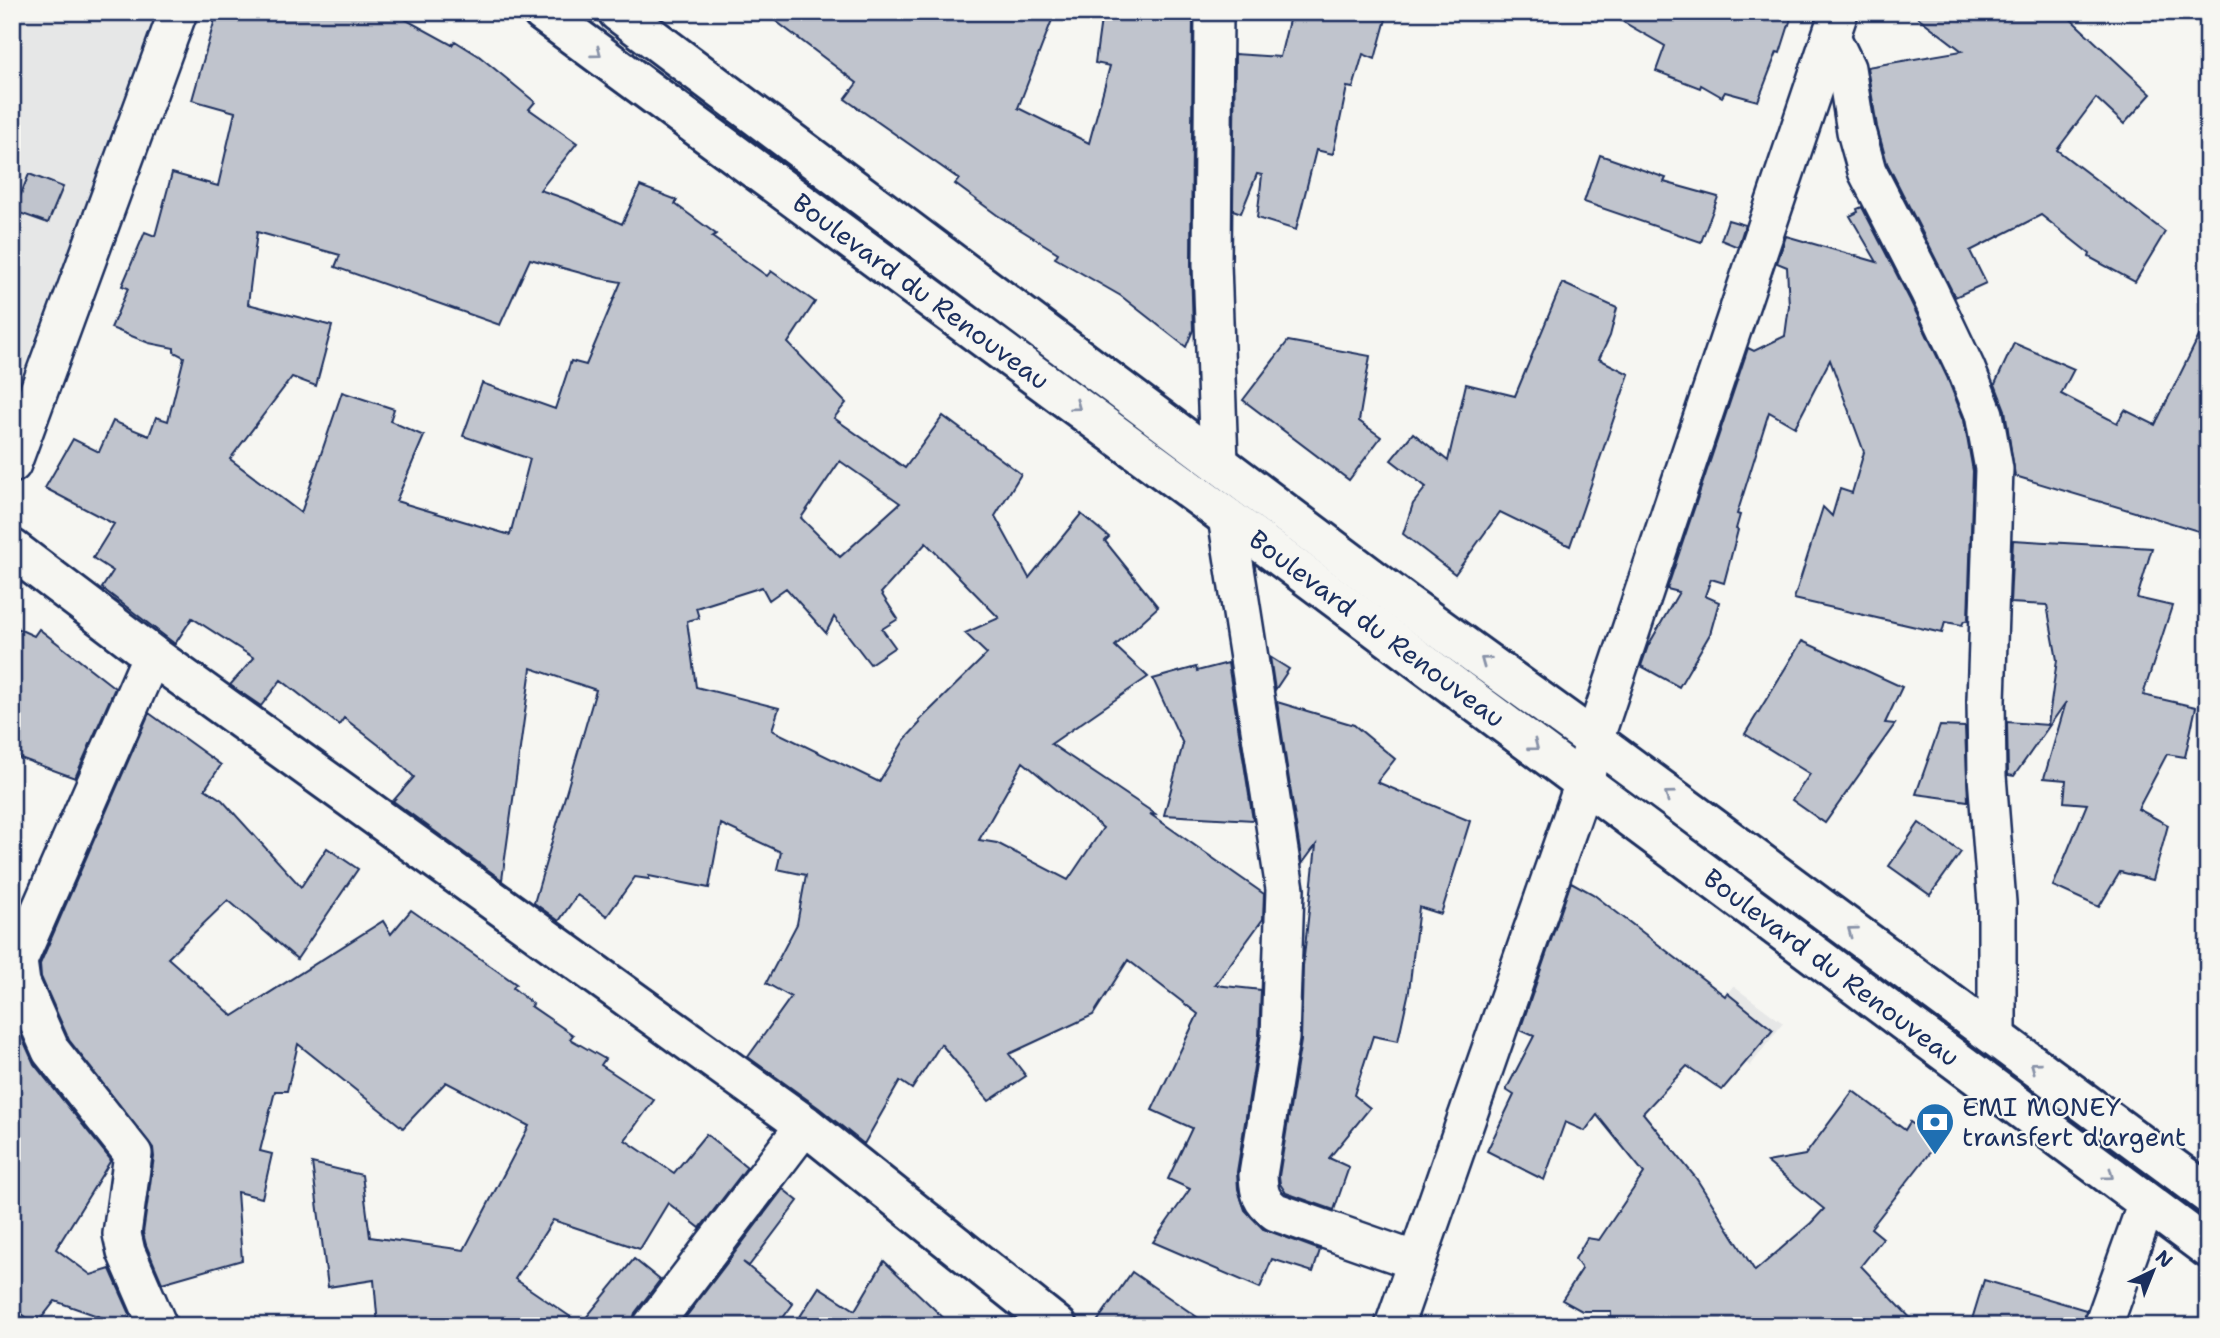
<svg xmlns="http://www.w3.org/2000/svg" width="2220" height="1338" viewBox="0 0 2220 1338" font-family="'Shantell Sans',sans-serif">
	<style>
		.built { fill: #e6e7e7 }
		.building { fill: #c0c4cd; stroke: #1b2f5e; stroke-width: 2; fill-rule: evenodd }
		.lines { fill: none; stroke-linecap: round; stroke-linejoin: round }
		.minor-casing { stroke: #1b2f5e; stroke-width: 42 }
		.secondary-casing { stroke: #1b2f5e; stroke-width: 44 }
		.primary-casing { stroke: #1b2f5e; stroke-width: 44 }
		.minor { stroke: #f6f6f2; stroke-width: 37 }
		.secondary { stroke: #f6f6f2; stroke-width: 38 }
		.primary { stroke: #f6f6f2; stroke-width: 38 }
		.oneway { stroke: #8892a8 }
		.labels { text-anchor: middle; stroke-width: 5; stroke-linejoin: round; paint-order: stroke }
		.street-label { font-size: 26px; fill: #1b2f5e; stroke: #f6f6f2 }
		.poi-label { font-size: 26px; fill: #1b2f5e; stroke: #f6f6f2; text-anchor: start }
	</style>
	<rect width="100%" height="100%" fill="#f6f6f2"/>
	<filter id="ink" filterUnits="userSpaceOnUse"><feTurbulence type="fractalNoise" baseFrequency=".0143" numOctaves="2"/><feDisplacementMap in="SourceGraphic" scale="14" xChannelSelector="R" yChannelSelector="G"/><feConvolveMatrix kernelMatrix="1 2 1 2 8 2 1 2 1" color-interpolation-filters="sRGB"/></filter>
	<g filter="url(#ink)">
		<!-- built -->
		<g class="built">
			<path d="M12,12h146l-146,387z"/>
			<path d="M1733,986l50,37 -33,43 -50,-36z"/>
		</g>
		<!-- building -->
		<g class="building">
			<path d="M217,12h175l60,33 3,-4 24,15 56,46 -6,7 48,34 -37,47 32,11 50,23 18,-38 37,14 -2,4 41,30 -4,3 55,39 4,-5 44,31 -27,41 58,60 -12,15 71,50 38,-52 78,58 -26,42 34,62 52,-64 28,23 -4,4 53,66 -43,39 33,31 -97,67 106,71 -7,-1 114,80 -1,25 -48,66 46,5 -2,46 -22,136 1,17 7,21 18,19 57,21 -7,22 -41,-13 -12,29 -107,-46 37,-53 -22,-10 24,-51 -40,-18 46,-96 -70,-54 -35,55 -84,39 17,22 -37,25 -48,-57 -29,45 -12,-8 -36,63 -45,-36 -71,-51 43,-60 -25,-14 31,-59 9,-49 -29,-6 4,-17 -60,-28 -12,64 -60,-12v3l-14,-2 -28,39 -30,-21 -18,26 -25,-18 62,-213 -65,-22 -29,212 -109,-79 21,-24 -25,-24 -45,-35 -5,7 -58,-45 -20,26 -31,-21 24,-27 -62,-40 -17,26 -73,-56 11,-17 -20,-13 21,-34 -69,-36 28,-49 26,13 14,-31 36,15 7,-19 12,4 16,-64 -10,-5v-4l-25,-5 -38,-15 17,-40 -6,-2 23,-54 10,4 17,-63 46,13 17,-74 -43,-12zM257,232l83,23 -5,12 165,58 30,-66 69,19 22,4 -35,83 -15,-4 -16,48 -73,-26 -19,53 67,23 -20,76 -114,-34 28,-65 -34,-15 4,-12 -52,-17 -41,121 -71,-54 62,-82 24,9 16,-60 -84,-22zM840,461l60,42 -60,54 -39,-39zM926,543l73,75 -34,15 22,21 -68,67 1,2 -15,16 -26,43 -107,-52 7,-22 -83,-21 -9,-66 12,-3 -3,-10 66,-21 7,13 17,-12 40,45 8,-16 36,47 25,-17 -13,-18 16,-10 -17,-26zM1023,762l80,66 -35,52 -71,-37 -18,-3z"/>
			<path d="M764,12h291l-37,96 71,35 21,-77 -15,-3 7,-51h91l-2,252 2,66 -7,17 -65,-51 -66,-38 3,-5 -61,-38 -42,-31 4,-5 -114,-80 12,-16z"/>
			<path d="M1291,12h11l36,7 2,-7h48l-13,47 -12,-5 -10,34 -6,-1 -14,67 -17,-4 -20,80 -39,-12 5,-43 -5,-1 -16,39 -8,-3 2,-156 45,3z"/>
			<path d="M1606,12h187l-13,41 -3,-1 -19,49 -33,-9 -3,5 -21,-12 -1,3 -44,-17 9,-25z"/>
			<path d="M1911,12h152l88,82 -27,30 -28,-26 -39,52 108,82 -30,50 -46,-25 1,-3 -49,-39 -71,36 16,32 -31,14 -68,-134 -10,-36 -10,-60 95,-16z"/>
			<path d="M1600,155l66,23 -2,4 54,15 -17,45 -117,-40z"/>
			<path d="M29,174l34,13 -15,36 -34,-12z"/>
			<path d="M1862,207l48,93 37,77 17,43 9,51 -5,149 -4,1 -2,4 -17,-3 -3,11 -148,-34 29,-92 9,9 8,-27 12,4 12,-41 -34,-92 -35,67 -26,-15 -32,102 3,1 -4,14 2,1 -14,53 -13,-4 -6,17 14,6 -9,32 -31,53 -38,-21 7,-20 31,-54 -12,-3 81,-241 6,3 31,-15 4,-30 -2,-39 -10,-4 9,-27 91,26 -27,-46 8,-4 -1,-3z"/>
			<path d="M1728,220l17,5 -7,22 -17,-7z"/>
			<path d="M1562,283l55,25 -7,28 -11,23 30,15 -59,172 -70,-34 -45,62 -52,-40 10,-30 13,-17 -35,-27 22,-27 35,28 18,-77 49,12z"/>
			<path d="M2208,318v216l-193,-58 -10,-66 -10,-26 19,-41 60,26 -13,25 56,29 8,-13 30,15z"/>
			<path d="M1288,341l82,15 -11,65 22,16 -32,43 -106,-80z"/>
			<path d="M2013,540l139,8 -15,50 35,8 -29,89 53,12 -11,50 -18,-3 -29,55 30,16 -15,55 -33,-8 -21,35 -46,-21 34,-82 -23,-2 2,-22 -22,-2 22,-76 -52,74 -6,-1 -1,-53 41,3 9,-65 -10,-55 -37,-2z"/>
			<path d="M12,626l22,10 5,-7 76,59 -40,90 -63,-23z"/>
			<path d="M1802,641l100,46 -17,36 10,1 -70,99 -33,-23 18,-26 -65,-40z"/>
			<path d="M1270,657l19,12 -14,21z"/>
			<path d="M1228,663l25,157 -89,-5 19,-71 -30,-65 43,-12 1,4z"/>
			<path d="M1277,702l77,23 41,34 -18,23 93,39 -29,93 -22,-7 -10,84 -11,50 -25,-5 -19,59 16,13 -41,50 20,9 -15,43 -48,-17 -6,-9 -1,-8 22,-135 2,-75 13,-121 -14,19z"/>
			<path d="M149,713l72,52 -16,24 17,11 79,87 26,-39 31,21 -61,90 -69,-59 -60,58 65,58 150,-95 8,13 20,-24 105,74 -3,4 20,16 -2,2 42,29 -3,4 35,20 -4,6 53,35 -29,40 49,33 32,-39 41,33 -47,61 -32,-25 -28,46 -87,-29 -38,59 66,45 53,-65 26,21 -25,33 -4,13h-253l-4,-46 -46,7 -16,-124 50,12 8,62 94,13 65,-124 -83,-44 -43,46 -105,-84 -11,47h-12l-15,60 12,3 -10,44 -25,-6 5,68 -80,23 -16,-38 -3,-12 11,-76 -1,-9 -84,-108 -28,-63 -1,-13z"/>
			<path d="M1940,726l25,1 3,74 -52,-7z"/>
			<path d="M1919,823l42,29 -31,43 -41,-29z"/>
			<path d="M1571,882l22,12 132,102 2,-3 46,37 -51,60 -35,-24 -44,47 53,65 59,93 56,-48 13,-14 -57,-47 38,-7 48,-64 52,39 5,-8 28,20 -67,86 12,10 -22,28 57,60h-307v-15h-29l-20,-11 20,-31 -7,-10 12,-21 12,2 45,-67 -47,-58 -12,16 -20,-9 -21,58 -57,-29 27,-56 -8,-5 28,-54 -14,-6z"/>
			<path d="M12,1015l22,49 77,96 -55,89 35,26 19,-6 20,45 -4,12 -71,-25 -19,24 -24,-19z"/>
			<path d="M783,1189l15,12 -49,65 -6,-4 50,42 -16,22h-98z"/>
			<path d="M884,1261l68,65h-158l25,-39 36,23z"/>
			<path d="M1132,1272l78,54h-116z"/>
			<path d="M1984,1280l102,30 -3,16h-113z"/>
		</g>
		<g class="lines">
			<defs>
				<g id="minor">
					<path d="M1214,12l-2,252 7,199"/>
					<path d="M1831,37l15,31 10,63 11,40 62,120 37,78 18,45 10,55 -8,231 1,76 10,127v135"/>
					<path d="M12,464l166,-452"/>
					<path d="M1227,517l58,372 -5,149 -22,137c1,18 2,26 18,37l140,49"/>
					<path d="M152,655l-134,306 3,22 30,68 82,103 -11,80 4,18 32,74"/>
					<path d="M652,1326l153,-201"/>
					<path d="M1394,1326l190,-543 10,-43 245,-728"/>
					<path d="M2103,1326l44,-123"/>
				</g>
				<path id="secondary" d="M12,549l140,106 653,470 252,201"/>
				<g id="primary">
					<path id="s1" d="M542,12l685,505 981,731"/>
					<path d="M618,12l788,592 188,136 614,454"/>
				</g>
			</defs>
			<!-- minor casing -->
			<use href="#minor" class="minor-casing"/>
			<!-- secondary casing -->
			<use href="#secondary" class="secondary-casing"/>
			<!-- primary casing -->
			<use href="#primary" class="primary-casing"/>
			<!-- minor -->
			<use href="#minor" class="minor"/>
			<!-- secondary -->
			<use href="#secondary" class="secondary"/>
			<!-- primary -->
			<use href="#primary" class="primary"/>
		</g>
		<!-- one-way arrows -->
		<defs><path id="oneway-chevron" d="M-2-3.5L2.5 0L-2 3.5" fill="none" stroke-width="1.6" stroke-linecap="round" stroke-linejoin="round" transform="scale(1.75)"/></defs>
		<g class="oneway">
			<use href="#oneway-chevron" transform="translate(597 53) rotate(36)"/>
			<use href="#oneway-chevron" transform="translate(1076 406) rotate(36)"/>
			<use href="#oneway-chevron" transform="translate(1485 661) rotate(-144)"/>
			<use href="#oneway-chevron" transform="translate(1534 746) rotate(37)"/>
			<use href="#oneway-chevron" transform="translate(1669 795) rotate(-143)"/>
			<use href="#oneway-chevron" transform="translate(1852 931) rotate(-143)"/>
			<use href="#oneway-chevron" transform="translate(2035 1066) rotate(-144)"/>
			<use href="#oneway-chevron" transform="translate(2109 1175) rotate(37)"/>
		</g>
	</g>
	<!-- icons -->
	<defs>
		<symbol id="bank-pin" viewBox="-11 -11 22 30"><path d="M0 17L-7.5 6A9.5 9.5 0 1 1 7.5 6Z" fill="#1f6fb2" stroke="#f6f6f2"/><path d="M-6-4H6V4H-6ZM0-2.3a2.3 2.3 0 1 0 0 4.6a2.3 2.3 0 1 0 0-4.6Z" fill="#fff"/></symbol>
	</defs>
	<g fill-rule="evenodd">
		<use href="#bank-pin" x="1913" y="1100" width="44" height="60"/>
	</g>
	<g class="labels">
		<!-- street labels -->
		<g class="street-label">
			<text dy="9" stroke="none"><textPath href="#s1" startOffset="471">Boulevard du Renouveau</textPath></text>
			<text dy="9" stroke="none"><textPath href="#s1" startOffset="1038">Boulevard du Renouveau</textPath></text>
			<text dy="9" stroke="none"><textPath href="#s1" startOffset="1605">Boulevard du Renouveau</textPath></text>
		</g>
		<!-- poi labels -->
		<g class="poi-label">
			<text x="1962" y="1116">EMI MONEY<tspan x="1962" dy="30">transfert d'argent</tspan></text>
		</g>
	</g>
	<!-- margin -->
	<rect width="2220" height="1338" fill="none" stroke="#f6f6f2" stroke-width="42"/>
	<rect x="21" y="21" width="2178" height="1296" fill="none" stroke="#1b2f5e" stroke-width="2.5" filter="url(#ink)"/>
	<!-- north arrow -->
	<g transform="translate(2153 1271) rotate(43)" stroke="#f6f6f2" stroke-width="5" paint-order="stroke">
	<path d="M0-5L12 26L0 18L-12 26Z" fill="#1b2f5e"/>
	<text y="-10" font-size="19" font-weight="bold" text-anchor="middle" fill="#1b2f5e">N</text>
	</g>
</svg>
